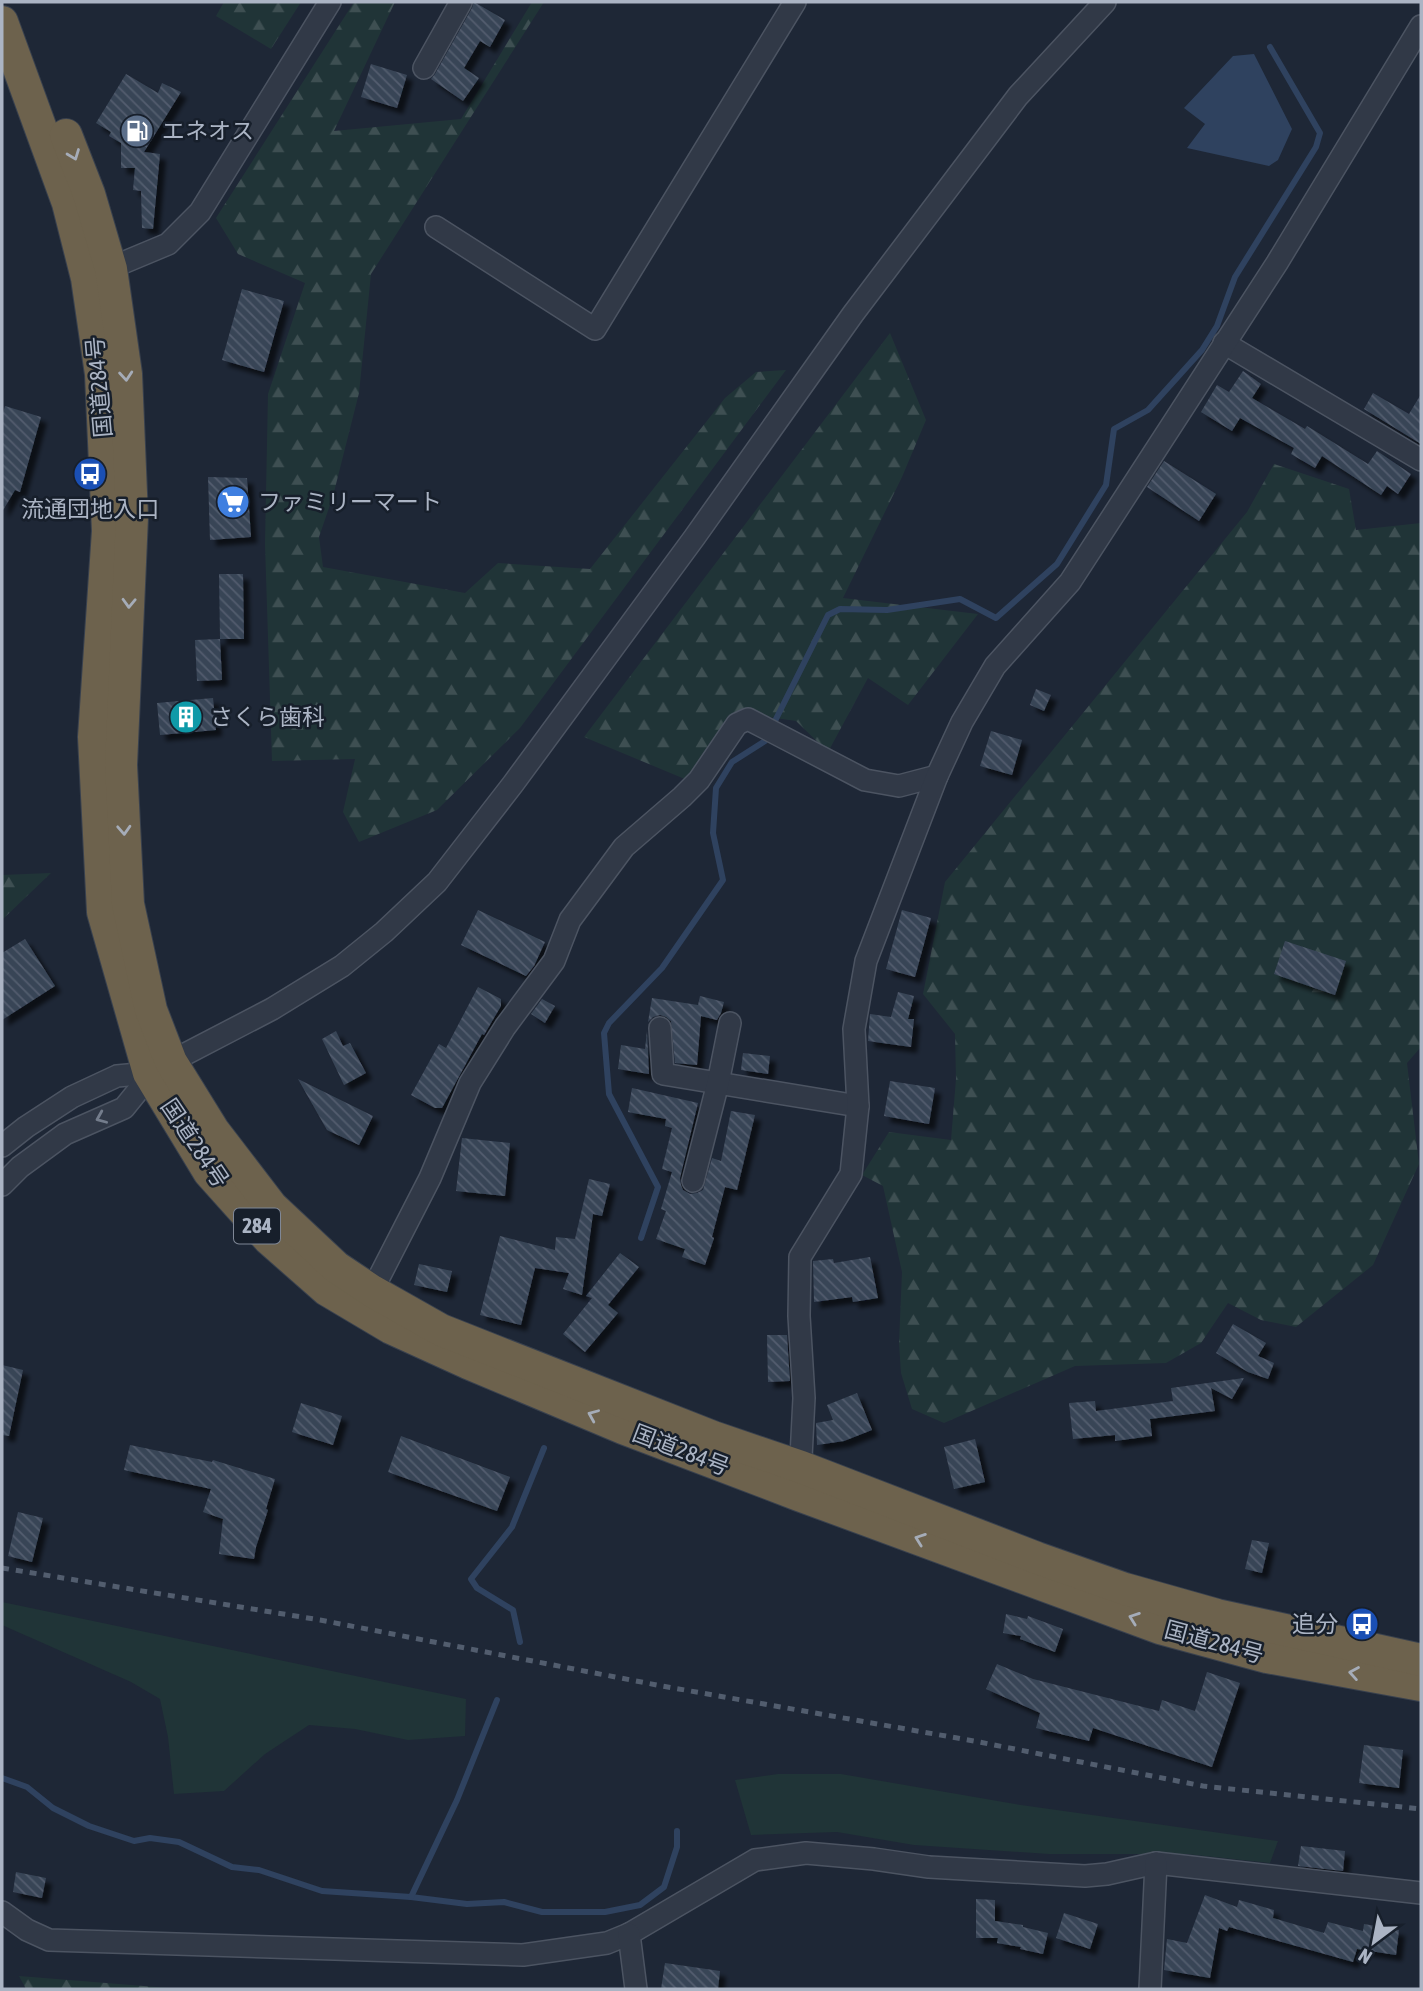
<svg xmlns="http://www.w3.org/2000/svg" width="1423" height="1991" viewBox="0 0 1423 1991" font-family="'Asap Condensed','Noto Sans JP',sans-serif">
	<style>
		.green { fill: #203437 }
		.forest { fill: url(#forest-firs) }
		.water { fill: #2f425f }
		.lines { fill: none; stroke-linecap: round; stroke-linejoin: round }
		.stream { stroke: #2f425f; stroke-width: 6 }
		.building { fill: url(#building-back-hatch); filter: url(#shadow) }
		.minor-casing { stroke: #4c5462; stroke-width: 24 }
		.highway-casing { stroke: #39414e; stroke-width: 34 }
		.minor { stroke: #313947; stroke-width: 21 }
		.highway { stroke: #6d624d; stroke-width: 32 }
		.rail { stroke: #525d6e; stroke-width: 5; stroke-dasharray: 7 7; stroke-linecap: butt }
		.oneway { stroke: #a5acb8 }
		.oneway2 { stroke: #747d8c }
		.labels { text-anchor: middle; stroke-width: 5; stroke-linejoin: round; paint-order: stroke }
		.shield { fill: #171f2b; stroke: #7f8796; stroke-width: 2 }
		.shield-label { font-size: 21px; font-weight: bold; fill: #abb4c4 }
		.poi-label { font-size: 23px; fill: #abb4c4; stroke: #171f2b; text-anchor: start }
		.street-label { font-size: 23px; fill: #abb4c4; stroke: #171f2b }
	</style>
	<defs>
		<pattern id="forest-firs" width="22" height="20" patternUnits="userSpaceOnUse" patternTransform="scale(1.75)"><rect width="22" height="20" fill="#203437"/><path d="M5 1l3.5 6h-7zM16 11l3.5 6h-7z" fill="#3e4f52"/></pattern>
		<pattern id="building-back-hatch" width="6" height="6" patternUnits="userSpaceOnUse" patternTransform="scale(1.75)"><rect width="6" height="6" fill="#394557"/><path d="M-1 5l2 2M0 0l6 6M5-1l2 2" fill="none" stroke="#535d6e"/></pattern>
		<filter id="shadow"><feDropShadow dx="6" dy="6" stdDeviation="2" flood-color="#0009"/></filter>
	</defs>
	<rect width="100%" height="100%" fill="#1e2736"/>
	<!-- green -->
	<g class="green">
		<path d="M2,1602l464,97 -1,37 -57,4 -53,-11 -46,-4 -44,29 -41,37 -50,3 -6,-57 -8,-38 -29,-17 -129,-57z"/>
		<path d="M778,1774h63l180,31 257,36 -8,22 -84,-9h-137l-135,-9 -77,-13 -86,3 -16,-55z"/>
	</g>
	<!-- forest -->
	<g class="forest">
		<path d="M224,2h77l-30,47 -55,-33z"/>
		<path d="M354,2h41l-61,129 127,-12 71,-117h12l-173,272 -12,119 -26,103 -14,41 4,30 142,26 33,-30 92,6 135,-171 31,-26 30,-2 -266,358 -83,82 -78,32 -16,-30 12,-53 -83,2 -7,-217 3,-150 37,-111 -67,-29 -22,-36z"/>
		<path d="M890,333l36,87 -24,57 -59,121 135,16 -70,91 -40,-27 -40,74 -32,-31 -60,-9 -44,70 -108,-45z"/>
		<path d="M1274,464l75,25 7,41 65,-7v524l-14,16 12,101 -46,101 -77,62 -35,-7 -33,-17 -27,40 -35,20 -91,3 -131,57 -32,-14 -11,-36 -2,-30 3,-71 -19,-86 -21,-11 27,-43 62,8 5,-61 -1,-45 -32,-40 22,-112 302,-370z"/>
		<path d="M51,873l-47,45 -2,1v-44z"/>
		<path d="M19,1976l162,13h-155z"/>
	</g>
	<!-- water -->
	<path class="water" d="M1254,54l38,75 -14,31 -9,6 -82,-18 18,-24 -21,-16 49,-52z"/>
	<g class="lines">
		<!-- stream -->
		<g class="stream">
			<path d="M641,1238l17,-51 -49,-93 -5,-61 5,-10 53,-55 61,-88 -10,-47 3,-45 16,-26 33,-21 63,-126 12,-6 47,1 73,-11 36,19 61,-54 49,-79 8,-56 34,-19 54,-60 15,-24 18,-49 81,-130 4,-14 -50,-86"/>
			<path d="M520,1642l-7,-32 -36,-22 -6,-9 41,-52 32,-79"/>
			<path d="M2,1778l25,9 26,21 36,18 45,15 16,-3 29,4 53,25 27,3 63,21 89,6 56,7 37,-2 38,10h63l35,-7 24,-18 13,-40v-16"/>
			<path d="M411,1897l46,-97 40,-100"/>
		</g>
	</g>
	<!-- building -->
	<g class="building">
		<path d="M474,2l31,18 -15,27 -10,-6 -16,27 15,10 -16,23 -32,-22 4,-5 37,-66z"/>
		<path d="M371,64l36,11 -10,33 -36,-11z"/>
		<path d="M126,74l32,19 4,-10 19,9 -37,60 16,2 -7,75 -11,-1 -1,-37 -8,-1 2,-22h-14v-25l-12,-7 2,-4 -15,-9z"/>
		<path d="M242,289l42,12 -20,71 -42,-12z"/>
		<path d="M1243,371l18,13 -9,14 53,31 2,-3 61,38 9,-13 34,23 -13,20 -11,-8 -6,9 -59,-39 -7,12 -24,-14 3,-6 -54,-30 -8,13 -31,-19 16,-27 12,7z"/>
		<path d="M1373,393l36,21 12,-20v50l-57,-35z"/>
		<path d="M5,406l36,11 -21,75 -5,-2 -13,22v-95z"/>
		<path d="M1164,461l52,33 -17,27 -52,-34z"/>
		<path d="M208,477l39,1 4,59 -41,3z"/>
		<path d="M219,574h24l1,65h-24z"/>
		<path d="M220,639l2,41 -25,1 -2,-41z"/>
		<path d="M1036,689l15,6 -7,16 -14,-6z"/>
		<path d="M213,698l3,32 -56,5 -3,-32z"/>
		<path d="M991,731l31,9 -10,35 -32,-9z"/>
		<path d="M478,910l67,32 -11,24 -8,10 -65,-31z"/>
		<path d="M902,910l29,8 -16,59 -29,-8z"/>
		<path d="M25,939l30,47 -53,34v-67z"/>
		<path d="M1285,941l61,20 -11,34 -61,-21z"/>
		<path d="M478,987l23,12v7l-17,29 -2,-1 -40,74h-7l-24,-13 28,-51 7,4z"/>
		<path d="M898,992l16,4 -6,23h6l-3,28 -43,-6 2,-27 21,3z"/>
		<path d="M700,996l24,6 -3,11 -4,7 -16,-4 -4,49 -22,-2 -4,-42 -5,-4 -6,-2 -7,2 -5,5 4,-24 46,7z"/>
		<path d="M542,999l13,7 -10,17 -14,-9z"/>
		<path d="M336,1031l7,15 7,-3 16,30 -22,12 -22,-46z"/>
		<path d="M647,1031l2,43 -31,-5 3,-24 24,4z"/>
		<path d="M743,1053l27,3 -2,18 -27,-4z"/>
		<path d="M298,1079l75,37 -14,29 -32,-15z"/>
		<path d="M890,1081l45,7 -6,36 -45,-8z"/>
		<path d="M632,1088l66,15 -18,75 1,7 2,5 7,4 7,-1 6,-3 9,-32 9,3 10,-50 24,4 -18,75 -12,-3 -13,50 2,1 -9,27 -23,-8 3,-8 -29,-10 10,-28 -5,-2 11,-37 -10,-3 10,-41 -7,-2 1,-7 -38,-7z"/>
		<path d="M462,1138l48,5 -5,53 -49,-5z"/>
		<path d="M589,1179l21,5 -8,32 -9,-2 -11,81 -19,-6 6,-16 -34,-5 -14,57 -41,-10 20,-79 55,14 1,-13 19,2z"/>
		<path d="M620,1253l19,14 -31,38 10,8 -33,39 -22,-18 29,-36 -6,-2z"/>
		<path d="M870,1257l8,41 -25,4 -1,-5 -38,5 -1,-41 20,-2 1,4z"/>
		<path d="M419,1264l33,7 -5,21 -33,-7z"/>
		<path d="M1233,1324l33,19 -8,13 16,7 -6,16 -20,-7 -32,-19z"/>
		<path d="M767,1335h20l3,46 -22,1z"/>
		<path d="M2,1365l21,5 -14,66 -7,-1z"/>
		<path d="M1244,1378l-12,21 -21,-11 4,23 -65,8 2,17 -37,5v-6l-42,4 -4,-36 26,-2 1,10 77,-10 -2,-13z"/>
		<path d="M857,1393l15,37 -28,11 -27,4 -1,-22 17,-3 -6,-15z"/>
		<path d="M301,1403l41,13 -9,29 -41,-13z"/>
		<path d="M401,1436l109,41 -13,34 -109,-39z"/>
		<path d="M975,1439l10,43 -31,7 -10,-42z"/>
		<path d="M130,1445l82,17 1,-2 62,19 -9,30 2,1 -12,37 -2,12 -35,-5 4,-35 -20,-7 8,-23 -87,-19z"/>
		<path d="M18,1512l25,6 -11,44 -24,-6z"/>
		<path d="M1252,1540l17,3 -7,30 -17,-4z"/>
		<path d="M1006,1614l21,5 1,-3 35,13 -8,23 -35,-13 1,-3 -18,-3z"/>
		<path d="M997,1664l36,15 126,32 3,-11 33,11 12,-39 33,11 -28,84 -119,-39 -4,13 -53,-13 4,-15 -54,-24z"/>
		<path d="M1364,1745l39,5 -4,38 -40,-5z"/>
		<path d="M1301,1846l44,5 -2,20 -45,-5z"/>
		<path d="M16,1872l30,6 -4,20 -29,-6z"/>
		<path d="M1205,1895l32,12 2,-7 35,10 -1,8 51,15 4,-11 35,9 1,-7 35,6 -3,25 -39,-6 -4,13 -124,-35 -2,4 -8,-3 -9,50 -46,-8 3,-31 20,4z"/>
		<path d="M976,1899l19,1v21l28,4v2l25,6 -5,21 -23,-5 1,-2 -24,-4 1,-5h-22z"/>
		<path d="M1064,1913l34,11 -8,25 -34,-11z"/>
		<path d="M665,1963l55,8 -2,18h-57z"/>
	</g>
	<g class="lines">
		<defs>
			<g id="minor">
				<path d="M424,68l37,-66"/>
				<path d="M436,227l159,102 200,-327"/>
				<path d="M101,272l67,-28 32,-32 130,-210"/>
				<path d="M1224,343l197,117"/>
				<path d="M660,1028l3,46 195,32"/>
				<path d="M2,1146l24,-19 46,-30 45,-21 32,-3 123,-64 70,-43 42,-34 53,-50 76,-98 181,-246 159,-224 165,-218 87,-94"/>
				<path d="M693,1181l25,-98 12,-60"/>
				<path d="M2,1185l18,-18 45,-33 59,-26 17,-21 8,-14"/>
				<path d="M372,1291l58,-113 40,-95 35,-56 49,-66 16,-41 54,-73 58,-50 17,-17 38,-56 11,-5 117,61 34,6 38,-10"/>
				<path d="M800,1477l4,-79 -5,-82 1,-59 51,-83 7,-68 -4,-77 12,-68 71,-185 25,-54 33,-56 75,-84 207,-319 144,-237"/>
				<path d="M2,1912l25,18 22,10 474,15 84,-12 22,-9 126,-74 51,-7 68,6 55,8 156,9 22,-2 49,-11 265,30"/>
				<path d="M629,1934l7,55"/>
				<path d="M1150,1989l6,-126"/>
			</g>
			<g id="highway">
				<path d="M2,22l66,181 19,75 14,96 7,157 -14,206 9,175 46,161 60,99 60,67 58,51 64,38 77,35 155,65 176,67 361,133 107,29 154,28"/>
				<path d="M66,135l23,59 22,75 15,105 6,143 -11,248 7,139 23,106 20,52 42,68 59,77 64,60 36,24 69,39 272,107 88,30 236,91 88,31 92,26 204,45"/>
			</g>
		</defs>
		<!-- minor casing -->
		<use href="#minor" class="minor-casing"/>
		<!-- highway casing -->
		<use href="#highway" class="highway-casing"/>
		<!-- minor -->
		<use href="#minor" class="minor"/>
		<!-- highway -->
		<use href="#highway" class="highway"/>
		<!-- rail -->
		<path class="rail" d="M2,1568l318,52 342,66 312,55 229,45 218,23"/>
	</g>
	<!-- one-way arrows -->
	<defs><path id="oneway-chevron" d="M-2-3.5L2.5 0L-2 3.5" fill="none" stroke-width="1.6" stroke-linecap="round" stroke-linejoin="round" transform="scale(1.75)"/></defs>
	<g class="oneway">
		<use href="#oneway-chevron" transform="translate(74 155) rotate(69)"/>
		<use href="#oneway-chevron" transform="translate(126 376) rotate(85)"/>
		<use href="#oneway-chevron" transform="translate(129 603) rotate(92)"/>
		<use href="#oneway-chevron" transform="translate(124 830) rotate(87)"/>
		<use href="#oneway-chevron" transform="translate(593 1415) rotate(-157)"/>
		<use href="#oneway-chevron" transform="translate(920 1539) rotate(-160)"/>
		<use href="#oneway-chevron" transform="translate(1134 1618) rotate(-160)"/>
		<use href="#oneway-chevron" transform="translate(1354 1673) rotate(-170)"/>
	</g>
	<use class="oneway2" href="#oneway-chevron" transform="translate(101 1118) rotate(157)"/>
	<!-- icons -->
	<defs>
		<symbol id="fuel-disc" viewBox="-11 -11 22 22"><circle r="9.5" fill="#5c6f8a" stroke="#171f2b"/><path d="M-5.5-6h7V0h2V4h1.3V-2.5L3-4.5l.8-.8L6-3V5H2.5V1h-1V6h-7ZM-4.2-4.7v3.2H.2V-4.7Z" fill="#fff"/></symbol>
		<symbol id="bus-disc" viewBox="-11 -11 22 22"><circle r="9.5" fill="#1a4fb4" stroke="#171f2b"/><path d="M-5-6H5V4H4V6H2V4H-2V6H-4V4H-5ZM-3.5-4V0h7V-4ZM-3.5 1.2v1.5H-2V1.2ZM2 1.2v1.5H3.5V1.2Z" fill="#fff"/></symbol>
		<symbol id="supermarket-disc" viewBox="-11 -11 22 22"><circle r="9.5" fill="#3f7fe0" stroke="#171f2b"/><path d="M-6-5.5h2.5l.6 2H6L4.5 2H-2.5L-4.4-4H-6ZM-1.5 3.2a1.3 1.3 0 1 0 .1 0ZM3 3.2a1.3 1.3 0 1 0 .1 0Z" fill="#fff"/></symbol>
		<symbol id="building-disc" viewBox="-11 -11 22 22"><circle r="9.5" fill="#0f9aa8" stroke="#171f2b"/><path d="M-4-6H4V6H1V3H-1V6H-4ZM-2.5-4.3h1.7v1.8h-1.7ZM.8-4.3h1.7v1.8H.8ZM-2.5-1h1.7V.8h-1.7ZM.8-1h1.7V.8H.8Z" fill="#fff"/></symbol>
	</defs>
	<g fill-rule="evenodd">
		<use href="#fuel-disc" x="118" y="112" width="38" height="38"/>
		<use href="#bus-disc" x="71" y="455" width="38" height="38"/>
		<use href="#supermarket-disc" x="214" y="483" width="38" height="38"/>
		<use href="#building-disc" x="167" y="698" width="38" height="38"/>
		<use href="#bus-disc" x="1343" y="1605" width="38" height="38"/>
	</g>
	<g class="labels">
		<!-- shield labels -->
		<rect class="shield" x="234" y="1208.5" width="46" height="35" rx="5"/>
		<g class="shield-label">
			<text x="257" y="1233">284</text>
		</g>
		<!-- poi labels -->
		<g class="poi-label">
			<text x="162" y="139">エネオス</text>
			<text x="258" y="510">ファミリーマート</text>
			<text x="90" y="517" text-anchor="middle">流通団地入口</text>
			<text x="210" y="725">さくら歯科</text>
			<text x="1338" y="1632" text-anchor="end">追分</text>
		</g>
		<!-- street labels -->
		<g class="street-label">
			<text transform="translate(99 387) rotate(-95)" y="8">国道284号</text>
			<text transform="translate(195 1143) rotate(56)" y="8">国道284号</text>
			<text transform="translate(681 1450) rotate(21)" y="8">国道284号</text>
			<text transform="translate(1214 1642) rotate(15)" y="8">国道284号</text>
		</g>
	</g>
	<!-- border -->
	<rect width="1423" height="1991" fill="none" stroke="#abb4c4" stroke-width="7"/>
	<!-- north arrow -->
	<g transform="translate(1374 1942) rotate(212)" stroke="#171f2b" stroke-width="5" paint-order="stroke">
	<path d="M0-5L12 26L0 18L-12 26Z" fill="#abb4c4"/>
	<text y="-10" font-size="19" font-weight="bold" text-anchor="middle" fill="#abb4c4">N</text>
	</g>
</svg>
